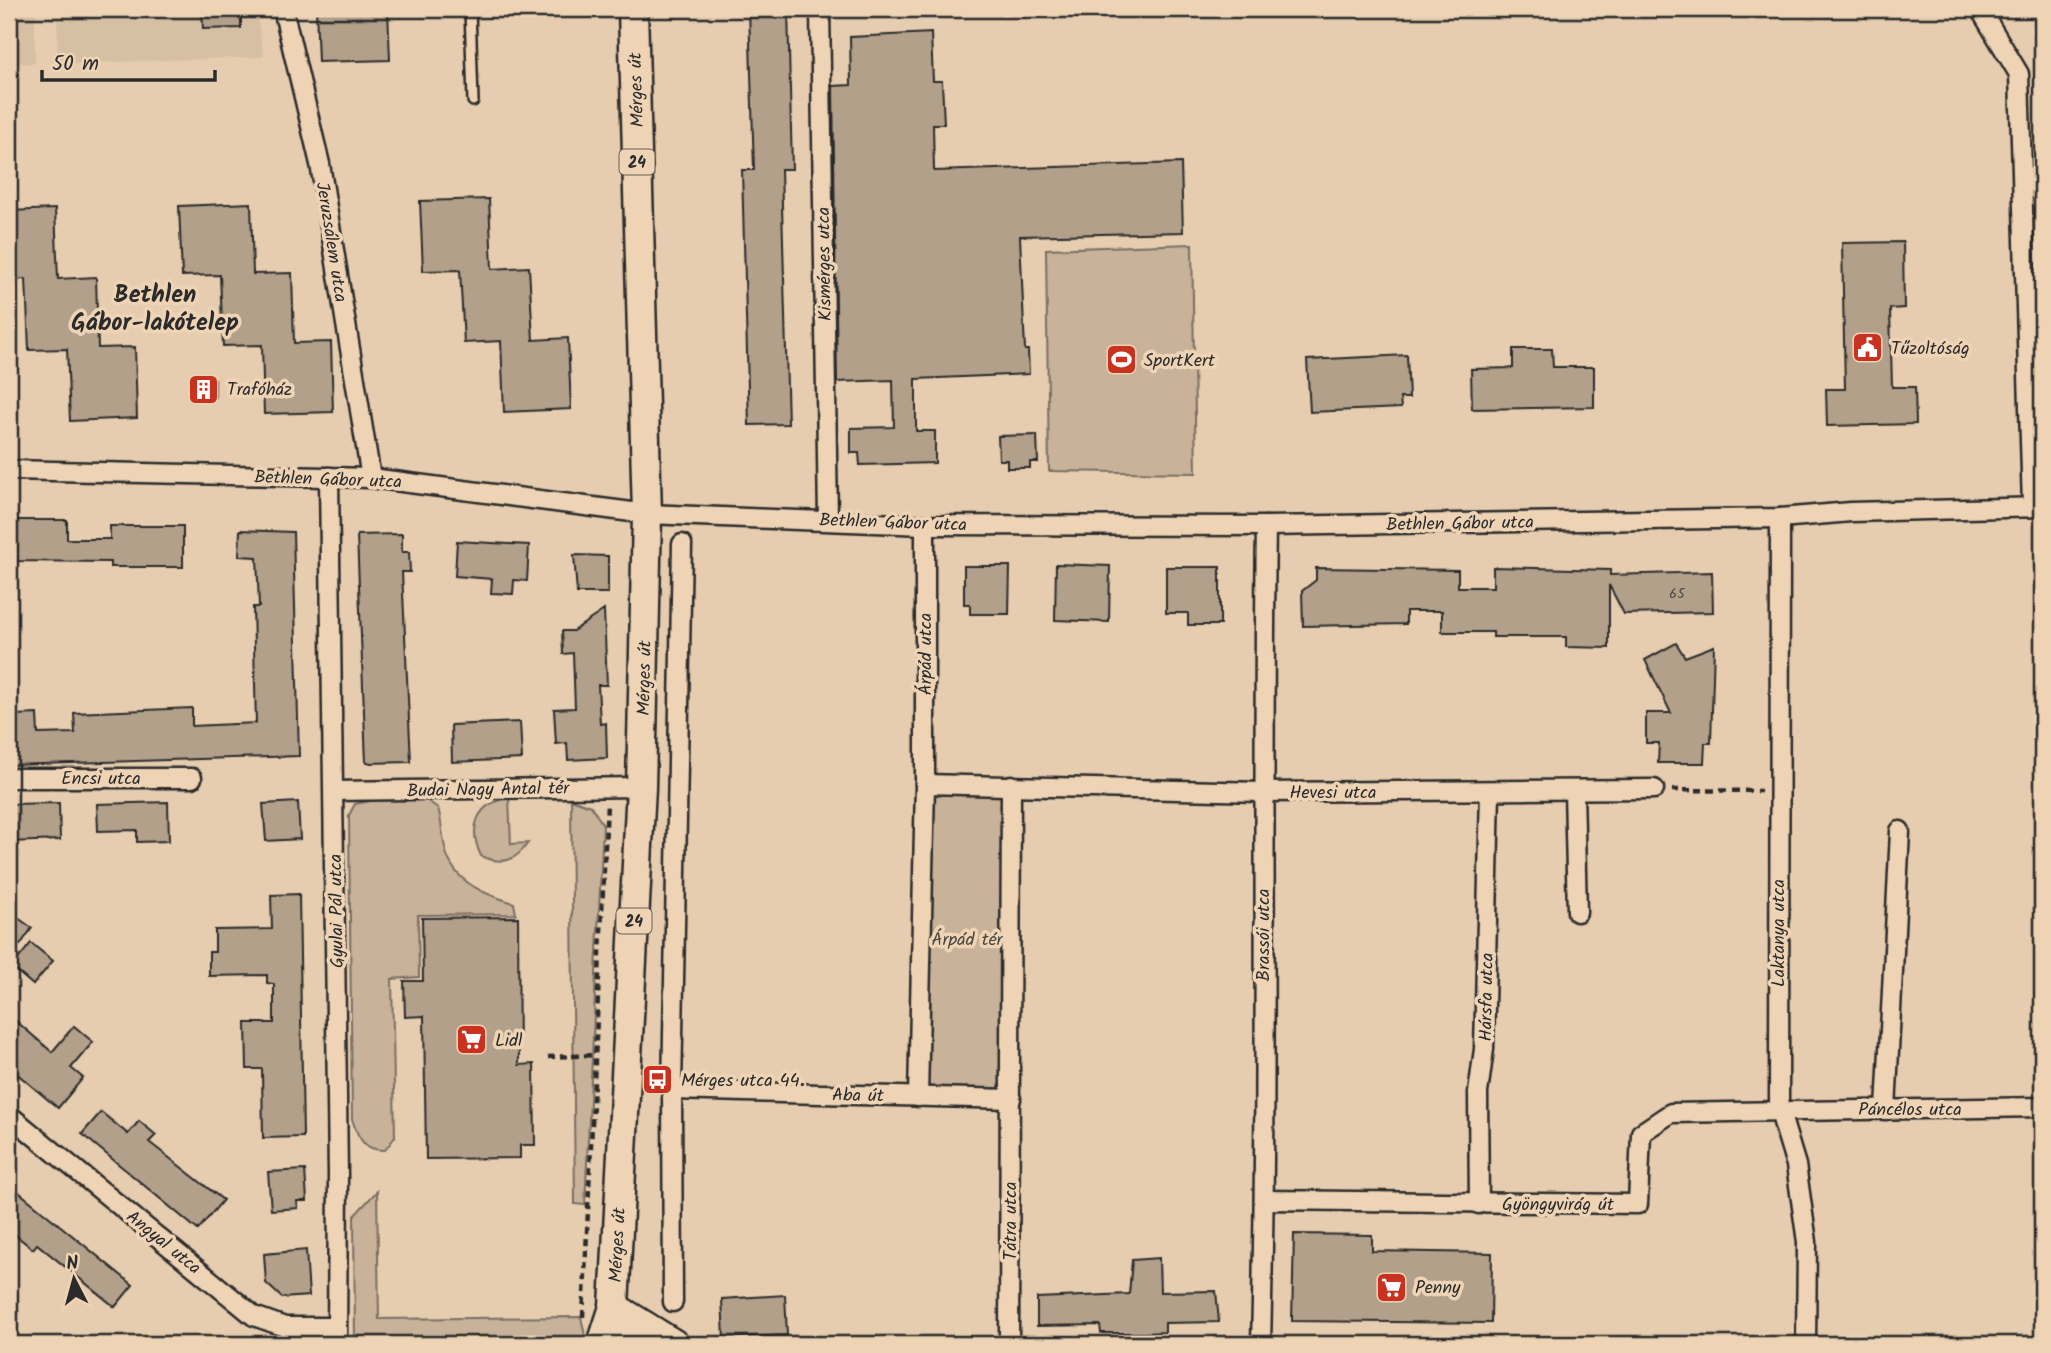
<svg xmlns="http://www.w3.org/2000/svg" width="2051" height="1353" viewBox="0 0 2051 1353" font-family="Kalam,sans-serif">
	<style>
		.built { fill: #d6c0a4 }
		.green { fill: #c8b29a; stroke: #7a6e62; stroke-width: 2 }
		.building { fill: #b2a08a; stroke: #2b2b2b; stroke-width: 2 }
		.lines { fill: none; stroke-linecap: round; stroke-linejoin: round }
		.service-casing { stroke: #2b2b2b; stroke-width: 14 }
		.minor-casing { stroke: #2b2b2b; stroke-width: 23 }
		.primary-casing { stroke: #2b2b2b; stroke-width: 33 }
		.path { stroke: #2b2b2b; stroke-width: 4.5; stroke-dasharray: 7 5; stroke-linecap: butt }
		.service { stroke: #eed4b5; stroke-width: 9 }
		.minor { stroke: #eed4b5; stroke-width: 18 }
		.primary { stroke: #eed4b5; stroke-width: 28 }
		.labels { text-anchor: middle; stroke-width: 7; stroke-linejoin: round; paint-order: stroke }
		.number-label { font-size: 14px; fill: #4d4843 }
		.shield { fill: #eed4b5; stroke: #665e54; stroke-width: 2 }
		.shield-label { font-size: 16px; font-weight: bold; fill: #2b2b2b }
		.street-label { font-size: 18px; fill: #2b2b2b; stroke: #eed4b5 }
		.poi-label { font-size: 18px; fill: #2b2b2b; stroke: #eed4b5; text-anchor: start }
		.park-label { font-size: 18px; fill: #4a4641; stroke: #eed4b5 }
		.district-label { font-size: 24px; font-weight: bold; fill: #2b2b2b; stroke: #eed4b5 }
	</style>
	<rect width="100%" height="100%" fill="#e6cdaf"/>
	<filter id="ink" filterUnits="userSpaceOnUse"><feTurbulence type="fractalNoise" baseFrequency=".0143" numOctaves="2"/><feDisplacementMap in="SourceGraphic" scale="14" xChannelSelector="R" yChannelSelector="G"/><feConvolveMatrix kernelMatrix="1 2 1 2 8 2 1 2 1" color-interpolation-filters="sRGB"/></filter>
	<g filter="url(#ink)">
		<!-- built -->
		<g class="built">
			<path d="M9,9h26v54l-26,1z"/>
			<path d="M90,9h166l8,48 -206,7 -1,-45 33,-1z"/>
		</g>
		<!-- green -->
		<g class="green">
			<path d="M1192,244l4,229 -147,-2 -3,-222z"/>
			<path d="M930,787l77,2v305l-82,-5z"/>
			<path d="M396,796l29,3 13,9c4,14 4,29 8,44 9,31 40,43 68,51l2,11 -98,1 1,62 -27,2 3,158 -10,13c-21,1 -27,-12 -33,-31l-3,-304 6,-11z"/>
			<path d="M509,798l2,46 17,-1c-13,19 -26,22 -47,13 -13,-28 -5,-53 28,-58z"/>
			<path d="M571,799l20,7 12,19 -18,380 -10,-1z"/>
			<path d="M377,1191l2,128 202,-2 4,18 -4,9h-226l-1,-128z"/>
		</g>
		<!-- building -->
		<g class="building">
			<path d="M202,9h39v19l-38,1z"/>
			<path d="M316,9h72l2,51 -72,2z"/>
			<path d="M749,9h39l4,160h-11l7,255 -39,1 -7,-255h12z"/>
			<path d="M931,33l2,48h9l2,43h-11l1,47 247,-8 2,69 -163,4 5,114h3l1,24 -113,5v52h19v32l-75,2 -1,-12h-8v-25l43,-1 -1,-47 -56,2 -4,-296 18,-1 -1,-48z"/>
			<path d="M489,199l3,70 37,-2 4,73 35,-2 3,71 -67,3 -3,-71 -37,2 -4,-73 -37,1 -3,-70z"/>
			<path d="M251,203l2,71 39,-1 2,70 37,-1 2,70 -69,2 -2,-69 -39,1 -3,-71 -38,1 -3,-70z"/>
			<path d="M55,209l3,70 38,-2 2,71 37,-1 2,71 -67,3 -3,-72 -38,1 -3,-71 -17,1v-69z"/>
			<path d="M1903,242l1,66 -14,1 2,78h23l1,37 -89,2 -1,-37h19l-3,-146z"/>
			<path d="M1513,349h39l1,18h41v40l-122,2 -1,-40 42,-1z"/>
			<path d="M1407,355l2,43h-9l1,10 -91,4 -3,-52z"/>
			<path d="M215,379v19l-22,1v-19z"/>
			<path d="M1037,435l1,27h-8v6h-23v-8h-8l-1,-24z"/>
			<path d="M9,520h58v19h43v-13h73v41h-73v-5l-101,-1z"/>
			<path d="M240,530l53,2 6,224 -290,9v-36h7v-14l21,-1 1,20 37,-1 -1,-20 118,-5v18l64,-3 -3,-116h6l-2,-50 -18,-1z"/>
			<path d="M402,534v18h7l1,20h-8l9,190 -45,1 -9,-228z"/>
			<path d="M457,541l72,4 -2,36 -13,-1 -1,14 -22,-1 1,-14 -37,-3z"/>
			<path d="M574,555l34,1v37h-31z"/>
			<path d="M1056,564l54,2 -1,56 -54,-2z"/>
			<path d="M964,566h46l-1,48h-39v-10h-6z"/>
			<path d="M1166,567h54v58h-32v-12h-22z"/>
			<path d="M1493,567l117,3v5l102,-3 1,40 -89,2 -15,-29v63l-43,-1v-10h-73v-5h-51v-21h-36v13l-103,2 -1,-35 14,-11v-12l142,2v17h35z"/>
			<path d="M604,610l3,75h-9l2,39 6,-1 1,35 -39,2 -1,-17 -11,1 -2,-35 21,-1 -2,-55 -10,1 -1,-23h11z"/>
			<path d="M1676,643l9,14 29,-11 -3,97h-6l-1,20h-46l1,-20h-13v-30h25l-26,-53z"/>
			<path d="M520,722l2,37 -70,3 -1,-37z"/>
			<path d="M168,802l1,39 -32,1v-12l-39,1 -1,-27z"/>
			<path d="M298,802l2,37 -34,2 -3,-37z"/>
			<path d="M59,803l1,37 -51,2v-38z"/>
			<path d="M299,894l4,243 -40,1 -1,-69h-15l-1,-46h28v-39l-7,-1v-8l-58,1v-24h6v-22l57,-1 -1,-34z"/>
			<path d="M518,917l1,148 15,-1 1,81h-15v13l-94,1 -2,-143 -19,1 -1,-36h19l-1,-63z"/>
			<path d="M18,918l14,10 -12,17 -11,-8v-7z"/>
			<path d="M31,943l22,18 -20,24 -21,-18z"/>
			<path d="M9,1015l43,37 22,-26 19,16 -22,26 12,10 -25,30 -49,-41z"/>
			<path d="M101,1112l27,22 11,-13 17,14 -7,7 74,58 -25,30 -116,-96z"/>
			<path d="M305,1170l2,31h-10l1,7 -27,2 -3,-38z"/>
			<path d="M9,1184l124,101 -18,22 -78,-63 -4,5 -24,-19z"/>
			<path d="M1294,1234l78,1v16l120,2 -1,70 -199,-2z"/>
			<path d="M306,1250l3,46 -27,2 -16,-15 -2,-29z"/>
			<path d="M1159,1258l1,34 56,-1 3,31 -54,1v9l-21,1h-43l-1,-8 -63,1v-28l92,-4 3,-34z"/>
			<path d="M785,1295l2,40 -63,3 -2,-39z"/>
		</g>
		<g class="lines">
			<defs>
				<path id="service" d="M470,9l3,92"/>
				<g id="minor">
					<path d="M283,9l37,155 51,314"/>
					<path d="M820,9l8,510"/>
					<path d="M1980,9l39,65 13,433"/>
					<path d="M9,470l362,8 276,36 278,11 341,1 514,-8 71,-6 191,-5"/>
					<path d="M329,477l9,698 -1,169"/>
					<path d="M1780,518l-1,591 17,56 11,77 -1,102"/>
					<path d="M9,778h183"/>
					<path d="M925,784l337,8 392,-3"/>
					<path d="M334,791l307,-4"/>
					<path d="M1574,791l3,121"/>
					<path d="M672,1090l339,9"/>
					<path d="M918,1097l7,-313v-259"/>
					<path d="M1886,1110l14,-279"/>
					<path d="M9,1115l245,201 31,11h51"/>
					<path d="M1264,1200l374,4 3,-71 30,-20 371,-6"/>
					<path d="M1479,1204l-1,-111 6,-44 6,-258"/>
					<path d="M673,1302l-1,-212 10,-546"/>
					<path d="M1009,1344l2,-559"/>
					<path d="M1261,1344c7,-272 1,-545 5,-818"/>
				</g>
				<g id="primary">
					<path d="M614,1307l60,37"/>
					<path d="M602,1344l12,-37"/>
					<path d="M629,1344l-15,-37 27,-520 6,-273 -14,-505"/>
				</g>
			</defs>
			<!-- service casing -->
			<use href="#service" class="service-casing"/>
			<!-- minor casing -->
			<use href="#minor" class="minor-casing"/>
			<!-- primary casing -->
			<use href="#primary" class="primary-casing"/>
			<!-- path -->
			<g class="path">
				<path d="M1672,790l89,1"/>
				<path d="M548,1057l47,-2"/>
				<path d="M583,1317l24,-513"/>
				<path d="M406,1344l175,-5"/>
			</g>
			<!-- service -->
			<use href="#service" class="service"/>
			<!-- minor -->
			<use href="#minor" class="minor"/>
			<!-- primary -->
			<use href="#primary" class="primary"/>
		</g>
	</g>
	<!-- icons -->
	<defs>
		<symbol id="civic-square" viewBox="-11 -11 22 22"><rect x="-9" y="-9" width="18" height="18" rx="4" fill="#c8321e" stroke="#eed4b5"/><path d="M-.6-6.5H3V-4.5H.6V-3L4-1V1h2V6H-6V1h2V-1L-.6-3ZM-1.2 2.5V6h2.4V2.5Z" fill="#fff"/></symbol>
		<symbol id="stadium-square" viewBox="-11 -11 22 22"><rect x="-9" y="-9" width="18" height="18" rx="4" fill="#c8321e" stroke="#eed4b5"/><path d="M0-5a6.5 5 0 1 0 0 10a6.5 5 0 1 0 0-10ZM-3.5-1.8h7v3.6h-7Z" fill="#fff"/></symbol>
		<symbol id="building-square" viewBox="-11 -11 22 22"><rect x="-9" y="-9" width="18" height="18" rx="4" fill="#c8321e" stroke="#eed4b5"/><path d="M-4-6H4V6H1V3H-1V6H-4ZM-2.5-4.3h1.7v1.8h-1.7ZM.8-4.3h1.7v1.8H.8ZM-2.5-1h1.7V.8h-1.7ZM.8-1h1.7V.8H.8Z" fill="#fff"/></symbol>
		<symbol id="supermarket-square" viewBox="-11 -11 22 22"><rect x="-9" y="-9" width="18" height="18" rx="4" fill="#c8321e" stroke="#eed4b5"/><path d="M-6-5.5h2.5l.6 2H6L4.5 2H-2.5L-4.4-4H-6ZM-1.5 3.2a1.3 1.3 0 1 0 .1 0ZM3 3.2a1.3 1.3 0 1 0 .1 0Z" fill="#fff"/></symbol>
		<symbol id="bus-square" viewBox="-11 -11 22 22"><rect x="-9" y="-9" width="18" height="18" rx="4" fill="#c8321e" stroke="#eed4b5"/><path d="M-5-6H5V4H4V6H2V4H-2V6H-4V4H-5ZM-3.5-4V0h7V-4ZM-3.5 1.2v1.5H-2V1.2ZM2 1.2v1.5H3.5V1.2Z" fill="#fff"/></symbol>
	</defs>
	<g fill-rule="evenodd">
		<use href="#civic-square" x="1850" y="330" width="35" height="35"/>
		<use href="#stadium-square" x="1104" y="342" width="35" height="35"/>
		<use href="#building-square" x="186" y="372" width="35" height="35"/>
		<use href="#supermarket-square" x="454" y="1022" width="35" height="35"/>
		<use href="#bus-square" x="640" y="1062" width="35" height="35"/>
		<use href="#supermarket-square" x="1374" y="1270" width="35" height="35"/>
	</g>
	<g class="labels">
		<!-- number labels -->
		<g class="number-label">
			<text x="1677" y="598">65</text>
		</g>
		<!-- shield labels -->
		<g class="shield">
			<rect x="619.5" y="149.5" width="35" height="25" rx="5"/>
			<rect x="616.5" y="908.5" width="35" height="25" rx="5"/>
		</g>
		<g class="shield-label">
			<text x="637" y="168">24</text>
			<text x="634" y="927">24</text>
		</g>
		<!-- street labels -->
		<g class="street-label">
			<text transform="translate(636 90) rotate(-92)" y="6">Mérges út</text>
			<text transform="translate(332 242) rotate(81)" y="6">Jeruzsálem utca</text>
			<text transform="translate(824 264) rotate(-91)" y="6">Kismérges utca</text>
			<text transform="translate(328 479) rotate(2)" y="6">Bethlen Gábor utca</text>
			<text transform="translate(893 522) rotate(2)" y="6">Bethlen Gábor utca</text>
			<text transform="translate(1460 523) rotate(-1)" y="6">Bethlen Gábor utca</text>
			<text transform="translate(925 654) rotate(-90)" y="6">Árpád utca</text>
			<text transform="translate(644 678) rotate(-89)" y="6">Mérges út</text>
			<text x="101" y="784">Encsi utca</text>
			<text transform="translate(488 789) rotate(-1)" y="6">Budai Nagy Antal tér</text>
			<text x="1333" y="798">Hevesi utca</text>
			<text transform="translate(336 911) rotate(-91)" y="6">Gyulai Pál utca</text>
			<text transform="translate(1778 933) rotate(-90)" y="6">Laktanya utca</text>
			<text transform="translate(1263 935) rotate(-90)" y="6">Brassói utca</text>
			<text transform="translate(1486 997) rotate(-89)" y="6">Hársfa utca</text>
			<text transform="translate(858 1095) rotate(1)" y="6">Aba út</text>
			<text x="1910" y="1115">Páncélos utca</text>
			<text x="1558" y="1210">Gyöngyvirág út</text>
			<text transform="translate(1010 1221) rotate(-90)" y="6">Tátra utca</text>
			<text transform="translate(164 1242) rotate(39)" y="6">Angyal utca</text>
			<text transform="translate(617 1245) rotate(-87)" y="6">Mérges út</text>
		</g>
		<!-- poi labels -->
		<g class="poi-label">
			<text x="1891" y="354">Tűzoltóság</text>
			<text x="1144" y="366">SportKert</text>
			<text x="227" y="395">Trafóház</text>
			<text x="495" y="1046">Lidl</text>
			<text x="681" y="1086">Mérges utca 44.</text>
			<text x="1415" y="1293">Penny</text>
		</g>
		<!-- park labels -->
		<g class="park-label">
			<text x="967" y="945">Árpád tér</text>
		</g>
		<!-- district labels -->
		<g class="district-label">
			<text x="155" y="302">Bethlen<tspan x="155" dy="28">Gábor-lakótelep</tspan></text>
		</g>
	</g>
	<!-- margin -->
	<rect width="2051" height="1353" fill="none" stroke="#eed4b5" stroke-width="35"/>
	<rect x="18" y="18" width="2016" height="1318" fill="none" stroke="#2b2b2b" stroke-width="2.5" filter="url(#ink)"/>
	<!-- north arrow -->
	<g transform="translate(74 1279) rotate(354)" stroke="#eed4b5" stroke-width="5" paint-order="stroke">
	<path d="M0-5L12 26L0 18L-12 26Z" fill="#2b2b2b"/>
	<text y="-10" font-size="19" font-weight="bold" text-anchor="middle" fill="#2b2b2b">N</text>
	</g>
	<!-- scale -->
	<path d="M42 70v10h173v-10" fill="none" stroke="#2b2b2b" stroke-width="3.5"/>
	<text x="52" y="70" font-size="21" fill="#2b2b2b" stroke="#eed4b5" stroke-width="5" paint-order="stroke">50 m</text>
</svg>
